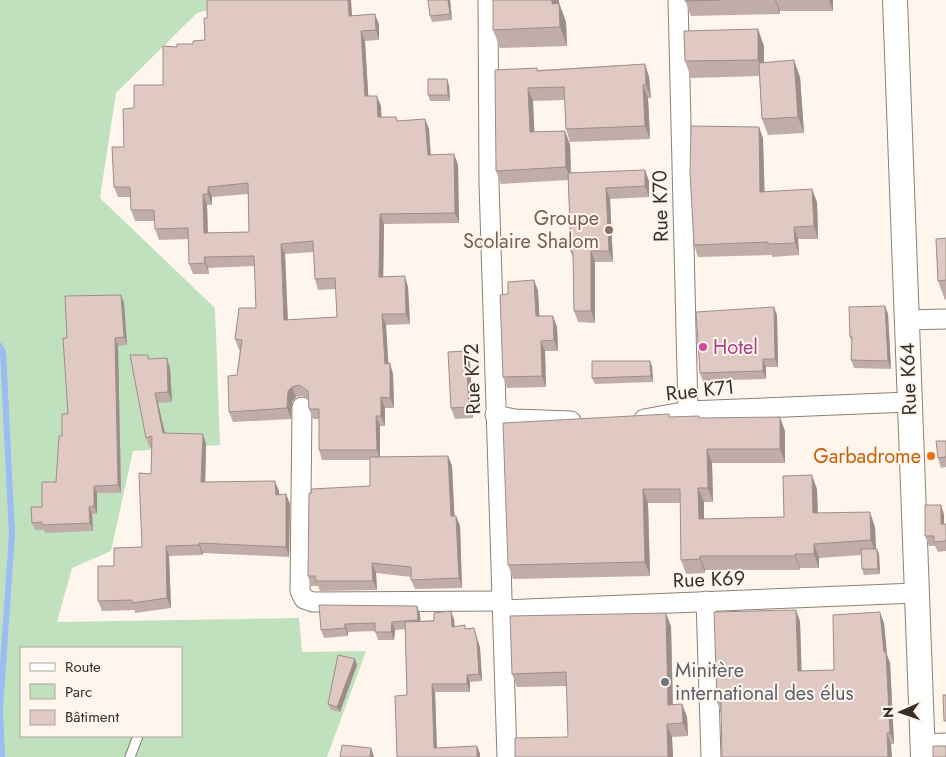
<svg xmlns="http://www.w3.org/2000/svg" width="946" height="757" viewBox="0 0 946 757" font-family="Jost,sans-serif">
	<style>
		.green { fill: #c0e1bd; fill-rule: evenodd }
		.lines { fill: none; stroke-linecap: round; stroke-linejoin: round }
		.stream { stroke: #9bbdf3; stroke-width: 6 }
		.service-casing { stroke: #8d8171; stroke-width: 11 }
		.minor-casing { stroke: #8d8171; stroke-width: 21 }
		.tertiary-casing { stroke: #8d8171; stroke-width: 26 }
		.service { stroke: #fff; stroke-width: 9 }
		.minor { stroke: #fff; stroke-width: 19 }
		.tertiary { stroke: #fff; stroke-width: 24 }
		.wall { fill: #c1ada8; fill-rule: evenodd }
		.shaded-wall { fill: #9d8d88 }
		.building { fill: #e0c9c3; stroke: #9d8d88; fill-rule: evenodd }
		.education-dot { fill: #8d6e63; stroke: #fef6ec; stroke-width: 2 }
		.hotel-dot { fill: #d1479c; stroke: #fef6ec; stroke-width: 2 }
		.food-dot { fill: #e8710a; stroke: #fef6ec; stroke-width: 2 }
		.worship-dot { fill: #6b7280; stroke: #fef6ec; stroke-width: 2 }
		.labels { text-anchor: middle; stroke-width: 4; stroke-linejoin: round; paint-order: stroke }
		.street-label { font-size: 20px; fill: #342f28; stroke: #fef6ec }
		.education-label { font-size: 20px; fill: #785e54; stroke: #fef6ec; text-anchor: end }
		.hotel-label { font-size: 20px; fill: #b23c85; stroke: #fef6ec; text-anchor: start }
		.food-label { font-size: 20px; fill: #c56008; stroke: #fef6ec; text-anchor: end }
		.worship-label { font-size: 20px; fill: #5b616d; stroke: #fef6ec; text-anchor: start }
	</style>
	<rect width="100%" height="100%" fill="#fef6ec"/>
	<!-- green -->
	<path class="green" d="M0,0h245l-48,13 -81,80 -16,105 115,110 5,137 -87,6 -22,100 -39,17 -15,54 242,-4 3,34 64,-1 -39,106h-327zM21,648h160v88h-160z"/>
	<g class="lines">
		<!-- stream -->
		<path class="stream" d="M0,346l3,6 9,182 -12,174 2,49"/>
		<defs>
			<path id="service" d="M130,757l8,-21"/>
			<g id="minor">
				<path d="M488,0l1,183 18,574"/>
				<path d="M678,0l10,411"/>
				<path d="M906,320l40,-1"/>
				<path d="M302,407l-2,184 4,8 9,3 189,-1"/>
				<path d="M495,415l20,4 56,2"/>
				<path d="M644,419l44,-8 221,-9"/>
				<path d="M706,601l5,156"/>
				<path d="M504,610l412,-17"/>
				<path d="M922,744l24,-1"/>
			</g>
			<path id="tertiary" d="M895,0l28,757"/>
		</defs>
		<!-- service casing -->
		<use href="#service" class="service-casing"/>
		<!-- minor casing -->
		<use href="#minor" class="minor-casing"/>
		<!-- tertiary casing -->
		<use href="#tertiary" class="tertiary-casing"/>
		<!-- service -->
		<use href="#service" class="service"/>
		<!-- minor -->
		<use href="#minor" class="minor"/>
		<!-- tertiary -->
		<use href="#tertiary" class="tertiary"/>
	</g>
	<!-- wall -->
	<g class="wall">
		<path d="M428,0h22l2,20 -20,2 -2,-6z"/>
		<path d="M493,0h66v3l7,19 1,24 -67,2 -7,-18z"/>
		<path d="M685,0h148v11h-53v3l-89,2z"/>
		<path d="M375,14l4,11v15l-14,1 3,55 13,10v11h15l2,4 27,-2 4,10 2,26 23,-1 4,11 1,58 -75,1 -1,53 25,10 2,37 -24,1 2,38 5,11 1,34h-9v18h-5v31l68,-1 4,10 2,50h2l4,10 2,62 -47,1 -4,-9v-3l-35,-4 1,17 -57,1 -2,-5h-7l-3,-10 62,-90v-26h-48l-3,-10v-31h-6l-4,-10v-9l-6,-4 -7,1 -4,5 -1,17 -58,3 -4,-10 8,-37 3,-25h-1l-4,-11 21,-31 -1,-42 -47,2 1,6h-16l-4,-10v-25l-30,1 -4,-11v-8h-20l-4,-11v-13h-13l-4,-10 20,-79 29,-23 14,-38 175,-31zM248,194l1,38 -41,1 -1,-28h5v-8zM314,252l1,27 3,11 18,-1 1,28 -49,3 -3,-66z"/>
		<path d="M764,46v16l36,15 4,56 -36,2 -6,-16 -3,-43 -68,2 -6,-17z"/>
		<path d="M645,64l4,13 2,21h-3l2,41 -80,3 -4,-13 -1,-29 -32,1 1,31 36,12 1,29 78,8v16l-39,2 3,63h-18v61l-17,-1 -4,-11 -1,-53 -2,-6 -3,-72 -67,4 -5,-13 41,-103 1,2z"/>
		<path d="M449,85l1,16h-20l-2,-6z"/>
		<path d="M759,127l4,12 1,53 53,10 1,37h-20l1,16 -27,2v-2l-74,2 -4,-12z"/>
		<path d="M946,238v61l-1,1 -7,-19z"/>
		<path d="M534,280l4,11 1,25 18,11 1,24h-13l1,36 -39,1 -4,-11 5,-83z"/>
		<path d="M121,295l3,8 3,42 -9,1 3,147h-24v21h-5l1,17 -48,2 -1,-3h-9l-3,-7 24,-41 6,-46 6,-22 -1,-76z"/>
		<path d="M885,306l3,8 3,55 -37,-1 -3,-8 1,-17 -2,-6z"/>
		<path d="M777,315l1,52h-12v12l-63,2 -3,-8z"/>
		<path d="M148,355l2,4 20,9 2,34 -14,1 7,30 41,11 -1,38 74,9v3h7l4,10 -1,53 -86,-4 -1,2 -33,1 2,52 -36,5v-3l-33,1 -4,-10 16,-35 28,-19 9,-73 1,-27 -2,1 -4,-10z"/>
		<path d="M470,362l3,56 -18,1 -4,-11z"/>
		<path d="M652,366l1,16 -58,2 -3,-6z"/>
		<path d="M670,417l29,1 86,13v32h-73l1,39h-9v17l80,-2 33,-28 1,24 57,14 1,22 3,5 1,20 -16,1 -2,-6 -1,-14 -42,3v10h-19v2h-95v3l-19,1 -5,-14 -1,-57h-32l2,73 -137,3 -5,-14z"/>
		<path d="M946,441v26l-5,1 -3,-10z"/>
		<path d="M941,505l3,10v9h2v27l-8,1 -3,-6h-6l-4,-10z"/>
		<path d="M417,606l3,8v7l34,-2 1,8 11,2 8,-1 6,20 2,33 -12,1v10h-35l2,56 40,-2 3,8 -83,3 10,-62 -2,-66 -10,1 -1,10h-16l-3,-9 -27,1v4l-24,2 -3,-8z"/>
		<path d="M666,613l5,14 2,77h9l5,13 1,19 -16,1 1,20h-158l53,-20 -1,-51 -50,1 -5,-13z"/>
		<path d="M800,621l1,50 33,-1 50,-47 3,32 3,8 4,81h-3l-170,-31 -4,-11z"/>
		<path d="M355,659l2,6 -17,47 -9,-2 -3,-6z"/>
	</g>
	<!-- shaded-wall -->
	<g class="shaded-wall">
		<path d="M348,0h3l2,27 -4,-11z"/>
		<path d="M448,0h2l2,20 -2,-6z"/>
		<path d="M552,0h7v22l-7,-18z"/>
		<path d="M775,0h1l4,11v3z"/>
		<path d="M829,0h4v11z"/>
		<path d="M559,3l7,19 1,24 -7,-19z"/>
		<path d="M375,14l4,11v15l-3,-10z"/>
		<path d="M758,29l6,17v30l-6,-16z"/>
		<path d="M361,31l4,10 4,66 -4,-11z"/>
		<path d="M794,60l6,17 4,56 -6,-16z"/>
		<path d="M645,64l4,13 2,21 -5,-13z"/>
		<path d="M447,79l2,6 1,16 -2,-6z"/>
		<path d="M643,85l5,13 2,41 -5,-13z"/>
		<path d="M528,88l5,13 2,43 -5,-12z"/>
		<path d="M377,96l4,10 1,22 -4,-11z"/>
		<path d="M425,119l4,10 2,36 -3,-10z"/>
		<path d="M759,127l4,12 2,65 -5,-12z"/>
		<path d="M565,131l5,13 1,36 -5,-13z"/>
		<path d="M454,154l4,11 1,58 -4,-10z"/>
		<path d="M645,170l4,11v16l-4,-11z"/>
		<path d="M208,187l4,10v8l-4,-11z"/>
		<path d="M606,188l4,11 3,63 -4,-11z"/>
		<path d="M812,189l5,13 1,37 -4,-13z"/>
		<path d="M203,194l4,11 1,38 -4,-10z"/>
		<path d="M380,214l4,10 -1,64 -4,-11z"/>
		<path d="M794,227l4,12 1,16 -4,-12z"/>
		<path d="M281,244l4,10 3,77 -4,-11z"/>
		<path d="M591,251l4,11v61l-4,-12z"/>
		<path d="M204,257l4,11 1,6 -4,-11z"/>
		<path d="M405,276l3,11 2,37 -4,-10z"/>
		<path d="M534,280l4,11 2,36 -4,-11z"/>
		<path d="M121,295l3,8 3,42 -3,-8z"/>
		<path d="M885,306l3,8 3,55 -3,-8z"/>
		<path d="M774,307l3,8 1,52 -3,-8z"/>
		<path d="M382,314l4,11 3,49 -4,-10z"/>
		<path d="M553,316l4,11 1,24 -4,-11z"/>
		<path d="M115,338l3,8 3,147 -3,-8z"/>
		<path d="M541,341l4,10 1,36 -4,-11z"/>
		<path d="M466,351l4,11 3,56 -4,-11z"/>
		<path d="M167,358l3,10 2,34 -4,-10z"/>
		<path d="M763,359l3,8v12l-3,-8z"/>
		<path d="M650,361l2,5 1,16 -2,-6z"/>
		<path d="M390,363l3,11 1,34 -4,-10z"/>
		<path d="M292,387l4,10 -4,5 -1,17 -4,-11 1,-17z"/>
		<path d="M155,393l3,10 9,40 -4,-10z"/>
		<path d="M381,397l4,11v18l-4,-10z"/>
		<path d="M376,416l4,10v34l-3,-10z"/>
		<path d="M780,417l5,14v32l-5,-14z"/>
		<path d="M203,434l3,10 -1,48 -4,-10z"/>
		<path d="M707,449l5,14 1,39 -5,-14z"/>
		<path d="M448,456l4,10 3,60 -4,-10z"/>
		<path d="M812,475l5,14 1,38 -5,-14z"/>
		<path d="M275,481l4,10v13l-3,-9z"/>
		<path d="M94,486l3,7v21l-3,-8z"/>
		<path d="M698,488l6,14v31l-5,-14z"/>
		<path d="M643,489l5,14 2,73 -5,-14z"/>
		<path d="M286,494l4,10 -1,53 -3,-10z"/>
		<path d="M941,505l3,10v19l-3,-10z"/>
		<path d="M89,507l3,7 1,17 -3,-8z"/>
		<path d="M870,512l5,15 1,27 -5,-14z"/>
		<path d="M456,516l4,10 2,62 -3,-10z"/>
		<path d="M199,543l4,10 -1,2 -3,-10z"/>
		<path d="M814,544l5,14v10l-5,-14z"/>
		<path d="M166,546l3,10 2,52 -4,-10z"/>
		<path d="M877,549l2,5 1,20 -2,-5z"/>
		<path d="M795,554l5,14v2l-5,-14z"/>
		<path d="M700,556l5,14v3l-5,-14z"/>
		<path d="M372,563l4,10 1,17 -4,-9z"/>
		<path d="M417,606l3,8 1,14 -3,-8z"/>
		<path d="M796,610l4,11 2,61 -4,-11z"/>
		<path d="M451,611l3,8 1,16 -3,-8z"/>
		<path d="M880,612l4,11 3,32 3,8 4,81 -4,-11z"/>
		<path d="M666,613l5,14 2,91 -5,-13z"/>
		<path d="M392,622l3,8 -1,10 -3,-8z"/>
		<path d="M345,624l3,8v4l-3,-8z"/>
		<path d="M474,628l6,20 2,33 -3,-7z"/>
		<path d="M355,659l2,6 -17,47 -3,-5z"/>
		<path d="M467,675l3,7v10l-3,-8z"/>
		<path d="M432,684l3,8 2,64 -3,-8z"/>
		<path d="M682,704l5,13 1,19 -5,-13z"/>
		<path d="M667,724l5,13 1,20h-5z"/>
		<path d="M887,733l4,11 1,13h-4z"/>
		<path d="M477,746l3,8v3h-3z"/>
		<path d="M371,748l3,9h-4z"/>
	</g>
	<!-- building -->
	<g class="building">
		<path d="M207,0h141l1,16 26,-2 1,16 -15,1 4,65h12l1,21h18l1,4 28,-2 3,36 26,-1 1,59 -75,1 -1,63 26,-1 1,38h-24l3,50 5,-1v35l-9,-1v19h-5l1,34h-58v-41h-10l-1,-18 -9,-6 -7,2 -4,4 -1,17 -58,4 -1,-36 9,-1 5,-35 -7,-1 4,-31h17l-2,-52 -50,1 1,6 -16,1 -1,-36 -33,1 -1,-19h-23l-1,-23h-16l-2,-40h12l-1,-38 11,-1v-23h29v-39l14,1v-3h16v-3l12,-1 -1,-22h3zM248,183l1,49 -45,1 -1,-39h5v-7zM313,241l2,38 20,-1 2,39 -53,3 -3,-76z"/>
		<path d="M428,0h20l2,14 -20,2z"/>
		<path d="M493,0h59v4l7,-1 1,24 -67,3z"/>
		<path d="M685,0h35l-35,1z"/>
		<path d="M758,29v31l-73,1 -1,-30z"/>
		<path d="M794,60l4,57 -36,2 -3,-56z"/>
		<path d="M645,64l1,21h-3l2,41 -79,3 -2,-42 -36,1 2,44 35,-1 1,36 -70,4 -1,-101 42,-2v3z"/>
		<path d="M428,79h19l1,16h-20z"/>
		<path d="M691,126l68,1 1,65 52,-3 2,37 -20,1 1,16 -27,1v-2l-74,3 -4,-73z"/>
		<path d="M645,170v16l-39,2 3,63h-18v60h-17l-1,-59h-2l-3,-79z"/>
		<path d="M946,238v42l-8,1 -2,-42z"/>
		<path d="M534,280l2,36h17l1,24 -13,1 1,35 -39,1 -3,-82 8,-1v-12z"/>
		<path d="M121,295l3,42 -9,1 3,147 -24,1v20l-5,1 1,16 -48,2v-3l-10,1 -1,-16h11v-25h14l3,-46h3v-22h6l-5,-76h4l-2,-42z"/>
		<path d="M885,306l3,55 -37,-1 1,-23h-2l-1,-30z"/>
		<path d="M774,307l1,52h-12v12l-63,2 -4,-61z"/>
		<path d="M466,351l3,56 -18,1 -3,-56z"/>
		<path d="M130,355h18v4l19,-1 1,34 -13,1 8,40 40,1 -2,48 74,-1 1,14 10,-1v53l-87,-4v2l-33,1 1,52 -35,5v-3l-34,1v-35h16v-18l28,-1 -3,-74 12,1 1,-38 -6,2z"/>
		<path d="M592,361h58l1,15 -59,2z"/>
		<path d="M669,414v3l30,-1v2l81,-1v32h-73l1,39h-10l1,31 85,-2 -1,-41 29,-1 1,38 57,-1 1,28 -57,4v10h-19v2h-95v3l-19,1 -1,-71h-37l2,73 -137,3 -5,-142z"/>
		<path d="M936,441h10v16l-8,1z"/>
		<path d="M448,456l3,60h5l3,62 -48,2v-13l-39,-4 1,18h-57l-1,-5h-7l1,-83h3l-1,-4 59,-3v-29z"/>
		<path d="M925,505h16v19h5v17l-12,1v-6h-9z"/>
		<path d="M861,549h16l1,20h-16z"/>
		<path d="M319,605l98,1 1,14 -26,2 -1,10h-16v-9l-30,1v4l-24,2z"/>
		<path d="M796,610l2,61 36,-1 -1,-55 47,-3 4,40h2l4,81h-3l1,24h-166l-1,-55h-4l-3,-90z"/>
		<path d="M451,611l1,16 13,-2v4l9,-1 3,12 2,34 -12,1v9h-35l2,64 43,-2v11h-80l-2,-61 12,-1 -2,-73 29,-1v-8z"/>
		<path d="M666,613l2,92 14,-1 1,19 -16,1 1,33h-153v-19l53,-1 -2,-65 -54,2 -2,-58z"/>
		<path d="M338,655l17,4 -18,48 -9,-3z"/>
		<path d="M943,695h3v26h-2z"/>
		<path d="M342,745l29,3 -1,9h-30z"/>
		<rect x="933" y="746" width="13" height="11"/>
	</g>
	<!-- markers -->
	<circle class="education-dot" cx="609" cy="230" r="5"/>
	<circle class="hotel-dot" cx="703" cy="347" r="5"/>
	<circle class="food-dot" cx="931" cy="456" r="5"/>
	<circle class="worship-dot" cx="665" cy="682" r="5"/>
	<g class="labels">
		<!-- street labels -->
		<g class="street-label">
			<text transform="translate(660 206) rotate(-91)" y="7">Rue K70</text>
			<text transform="translate(472 379) rotate(-92)" y="7">Rue K72</text>
			<text transform="translate(908 379) rotate(-92)" y="7">Rue K64</text>
			<text transform="translate(700 390) rotate(-6)" y="7">Rue K71</text>
			<text transform="translate(709 579) rotate(-2)" y="7">Rue K69</text>
		</g>
		<!-- education labels -->
		<g class="education-label">
			<text x="599" y="225">Groupe<tspan x="599" dy="23">Scolaire Shalom</tspan></text>
		</g>
		<!-- hotel labels -->
		<g class="hotel-label">
			<text x="713" y="354">Hotel</text>
		</g>
		<!-- food labels -->
		<g class="food-label">
			<text x="921" y="463">Garbadrome</text>
		</g>
		<!-- worship labels -->
		<g class="worship-label">
			<text x="675" y="677">Minitère<tspan x="675" dy="23">international des élus</tspan></text>
		</g>
	</g>
	<!-- legend -->
	<rect x="20" y="647" width="162" height="90" fill="#fef6ec" stroke="#ada69e"/>
	<rect x="30" y="663" width="25" height="8" fill="#ffffff" stroke="#ada69e"/>
	<text x="65" y="672" font-size="15" fill="#342f28">Route</text>
	<rect x="30" y="684" width="25" height="15" fill="#c0e1bd" stroke="#ada69e"/>
	<text x="65" y="697" font-size="15" fill="#342f28">Parc</text>
	<rect x="30" y="710" width="25" height="15" fill="#e0c9c3" stroke="#ada69e"/>
	<text x="65" y="722" font-size="15" fill="#342f28">Bâtiment</text>
	<!-- north arrow -->
	<g transform="translate(901 712) rotate(268)" stroke="#fef6ec" stroke-width="4" paint-order="stroke">
	<path d="M0-4L9 19L0 12L-9 19Z" fill="#342f28"/>
	<text y="-8" font-size="14" font-weight="bold" text-anchor="middle" fill="#342f28">N</text>
	</g>
</svg>
